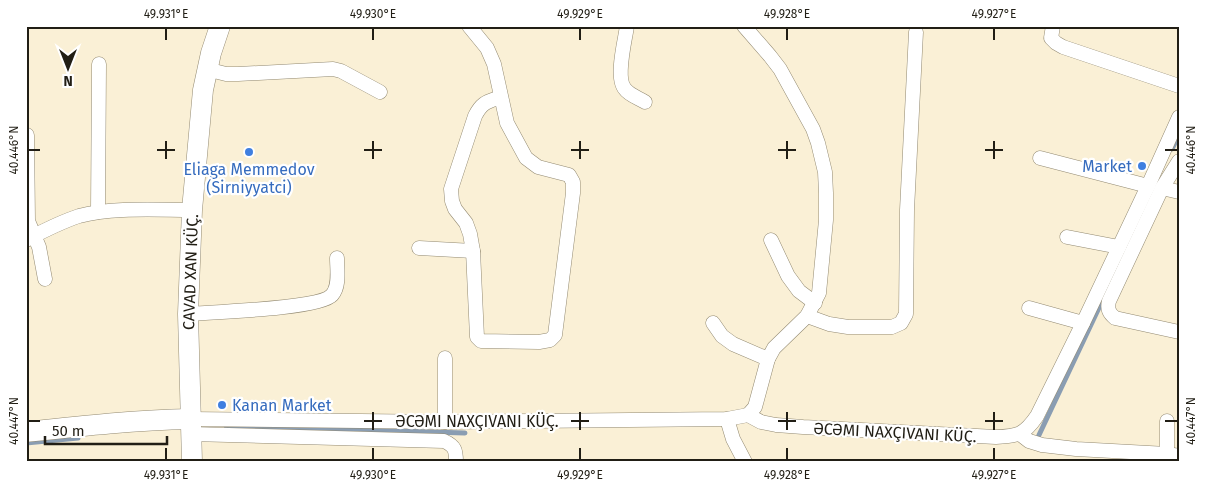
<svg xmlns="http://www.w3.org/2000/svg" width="1205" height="488" viewBox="0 0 1205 488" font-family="'Fira Sans',sans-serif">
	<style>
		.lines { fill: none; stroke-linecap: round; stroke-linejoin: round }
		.stream { stroke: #8a9db2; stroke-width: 5 }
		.street-casing { stroke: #938a72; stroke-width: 15 }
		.secondary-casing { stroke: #938a72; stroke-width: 21 }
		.street { stroke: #fff; stroke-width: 14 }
		.secondary { stroke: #fff; stroke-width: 20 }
		.ticks { fill: none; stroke: #211e15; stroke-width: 2 }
		.shop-dot { fill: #3f7fe0; stroke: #fff; stroke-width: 2 }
		.labels { text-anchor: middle; stroke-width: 4.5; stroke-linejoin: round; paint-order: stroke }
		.shop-label { font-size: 16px; fill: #366cbe; stroke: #fff; text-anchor: end }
		.street-label { font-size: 16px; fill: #211e15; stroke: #fff }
		.neatline { fill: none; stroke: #211e15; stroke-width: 2 }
		.ticks-label { font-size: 12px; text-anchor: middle; fill: #211e15 }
	</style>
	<rect width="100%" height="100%" fill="#faf0d6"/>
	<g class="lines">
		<!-- stream -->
		<g class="stream">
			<path d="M1172,149l7,-14"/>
			<path d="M226,426l239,7"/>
			<path d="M1039,435l66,-140"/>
			<path d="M26,443l52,-5"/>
		</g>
		<defs>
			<g id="street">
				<path d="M469,26l18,22 7,16 13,59 19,35 12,9 31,8 4,7v11l-18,142 -5,5 -11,2 -58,-1 -4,-4 -4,-86 -3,-17 -4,-11 -11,-14 -3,-8 -1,-12 24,-73c7,-14 12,-14 26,-19"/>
				<path d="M627,26c-2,15 -12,52 -2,63 4,6 14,9 20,13"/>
				<path d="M744,26l26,30 10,13 33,60 5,14 7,29 1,21v27l-7,73 -12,23 -33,32 -6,11 -13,48 -7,8"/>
				<path d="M1053,26l-2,12 5,5 7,4 116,39"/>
				<path d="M206,69l20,5h12l95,-5 8,2 39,21"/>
				<path d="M27,135l1,86 11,26 6,32"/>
				<path d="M1040,158l108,28"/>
				<path d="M1179,161l-17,27 -53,113c-2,8 0,12 6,17l64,14"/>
				<path d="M1162,188l17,4"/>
				<path d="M98,212l1,-148"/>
				<path d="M1067,237l52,10"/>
				<path d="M26,240c17,-9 35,-18 53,-24 33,-9 78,-6 113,-6"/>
				<path d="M771,240l17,36 11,15 16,12"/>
				<path d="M419,248l54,3"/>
				<path d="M1029,308l54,15"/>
				<path d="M188,314c23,-2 132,-5 144,-19 8,-9 5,-26 5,-37"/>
				<path d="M807,316l22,8 19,3h44l9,-4 5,-9 1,-104 9,-178"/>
				<path d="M713,323l9,13 11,8 35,15"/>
				<path d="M445,358v64"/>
				<path d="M190,419l255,3 282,-3 21,-4 13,7 15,3 27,2 193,10c22,-1 28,-2 41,-21l46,-93 65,-137 31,-69"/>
				<path d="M727,419l6,20 12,23"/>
				<path d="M1167,421v33"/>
				<path d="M191,434l253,7c11,5 12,9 12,21"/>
				<path d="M1020,434l9,7 13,4 34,4 91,5 12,2"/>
			</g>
			<g id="secondary">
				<path d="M26,432c55,-6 109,-12 164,-13"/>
				<path d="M192,462l-4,-148 4,-104 11,-120 8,-37 9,-27"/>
			</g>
		</defs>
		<!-- street casing -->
		<use href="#street" class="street-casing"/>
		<!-- secondary casing -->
		<use href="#secondary" class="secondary-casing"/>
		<!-- street -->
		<use href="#street" class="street"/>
		<!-- secondary -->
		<use href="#secondary" class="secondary"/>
	</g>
	<!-- ticks -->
	<path class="ticks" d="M166,28v12M373,28v12M580,28v12M787,28v12M994,28v12M166,141v18M373,141v18M580,141v18M787,141v18M994,141v18M28,150h12M157,150h18M364,150h18M571,150h18M778,150h18M985,150h18M1165,150h13M373,412v18M580,412v18M787,412v18M994,412v18M28,421h12M364,421h18M571,421h18M778,421h18M985,421h18M1165,421h13M166,448v12M373,448v12M580,448v12M787,448v12M994,448v12"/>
	<!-- markers -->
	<g class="shop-dot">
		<circle cx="249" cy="152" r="5"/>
		<circle cx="1142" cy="166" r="5"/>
		<circle cx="222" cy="405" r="5"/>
	</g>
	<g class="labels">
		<!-- shop labels -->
		<g class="shop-label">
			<text x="1132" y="172">Market</text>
			<text x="249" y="175" text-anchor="middle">Eliaga Memmedov<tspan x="249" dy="18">(Sirniyyatci)</tspan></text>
			<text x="232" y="411" text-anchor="start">Kanan Market</text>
		</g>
		<!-- street labels -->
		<g class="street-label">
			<text transform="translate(190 272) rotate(-88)" y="6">CAVAD XAN KÜÇ.</text>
			<text x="477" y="427">ƏCƏMI NAXÇIVANI KÜÇ.</text>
			<text transform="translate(895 432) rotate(3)" y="6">ƏCƏMI NAXÇIVANI KÜÇ.</text>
		</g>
	</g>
	<!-- border -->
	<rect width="1205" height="488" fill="none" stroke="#ffffff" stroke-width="55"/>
	<!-- north arrow -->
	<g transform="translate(68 68) rotate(180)" stroke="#ffffff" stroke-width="4" paint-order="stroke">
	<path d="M0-4L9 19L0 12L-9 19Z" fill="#211e15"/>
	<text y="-8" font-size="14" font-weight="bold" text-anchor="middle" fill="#211e15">N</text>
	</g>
	<!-- scale -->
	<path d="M45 436v8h122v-8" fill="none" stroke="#211e15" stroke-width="2.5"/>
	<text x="52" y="436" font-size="15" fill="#211e15" stroke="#ffffff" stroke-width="4" paint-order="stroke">50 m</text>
	<rect x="28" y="28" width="1150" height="432" class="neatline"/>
	<g class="ticks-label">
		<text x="166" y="18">49.931°E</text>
		<text x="373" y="18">49.930°E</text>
		<text x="580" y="18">49.929°E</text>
		<text x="787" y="18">49.928°E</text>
		<text x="994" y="18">49.927°E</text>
		<text transform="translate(1191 150) rotate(-90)" y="4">40.446°N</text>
		<text transform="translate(14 150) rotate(-90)" y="4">40.446°N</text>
		<text transform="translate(1191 421) rotate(-90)" y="4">40.447°N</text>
		<text transform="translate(14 421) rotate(-90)" y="4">40.447°N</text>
		<text x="166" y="479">49.931°E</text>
		<text x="373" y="479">49.930°E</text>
		<text x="580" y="479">49.929°E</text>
		<text x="787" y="479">49.928°E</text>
		<text x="994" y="479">49.927°E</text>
	</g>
</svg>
